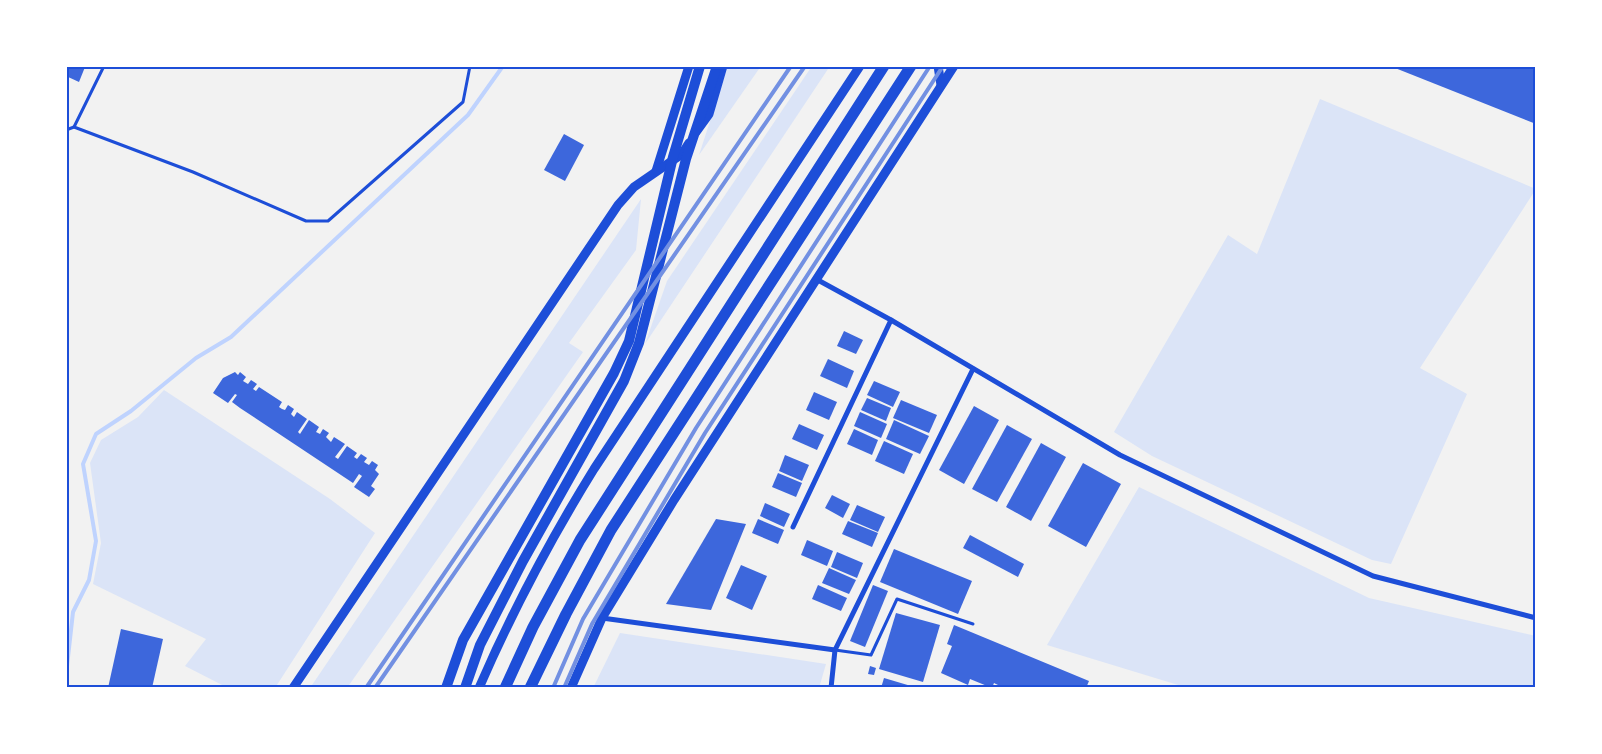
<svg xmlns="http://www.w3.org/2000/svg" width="1602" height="754" viewBox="0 0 1602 754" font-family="Poppins,sans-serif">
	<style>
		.green { fill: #dbe4f7 }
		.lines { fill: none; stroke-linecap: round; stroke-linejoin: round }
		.stream { stroke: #bfd3fe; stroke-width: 4 }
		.building { fill: #3d67dc }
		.service { stroke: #1d4ed8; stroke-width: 3 }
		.minor { stroke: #1d4ed8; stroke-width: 5 }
		.tertiary { stroke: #1d4ed8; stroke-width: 9 }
		.secondary { stroke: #1d4ed8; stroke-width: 9 }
		.primary { stroke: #1d4ed8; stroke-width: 10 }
		.trunk { stroke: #1d4ed8; stroke-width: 11 }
		.rail { stroke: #7290e2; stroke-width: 4 }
		.neatline { fill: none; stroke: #1d4ed8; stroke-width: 2 }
	</style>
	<rect width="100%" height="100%" fill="#f2f2f2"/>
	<!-- green -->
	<g class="green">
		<path d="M728,66h33l-62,89z"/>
		<path d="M812,66h18l-185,278 22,-63z"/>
		<path d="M1320,99l216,90 -116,179 47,26 -76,170 -19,-4 -220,-104 -38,-24 114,-197 29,19z"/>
		<path d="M641,199l-5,51 -67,93 14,9 -236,336h-37z"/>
		<path d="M164,390l166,109 45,34 -100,155h-47l-43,-22 21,-27 -113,-55 8,-41 -11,-80 11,-23 37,-23z"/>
		<path d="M1139,487l230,111 167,38v52h-348l-141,-43z"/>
		<path d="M620,633l206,31 -7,24h-226z"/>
	</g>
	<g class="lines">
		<!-- stream -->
		<path class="stream" d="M66,675l7,-63 16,-32 7,-39 -13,-77 13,-30 35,-23 65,-53 35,-21 237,-222 35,-49"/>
	</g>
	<!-- building -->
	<g class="building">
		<path d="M66,66l19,1 -6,15 -13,-6z"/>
		<path d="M1390,66h146v58z"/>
		<path d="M564,134l20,11 -19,36 -21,-11z"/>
		<path d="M844,331l19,9 -7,14 -19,-8z"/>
		<path d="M828,359l26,12 -7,17 -27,-12z"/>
		<path d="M235,372l3,3 2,-3 6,5 -3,4 5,3 3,-4 6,4 -4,5 3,2 3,-4 23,15 -3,5 3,2 3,1 3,-5 6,4 -3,5 3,3 3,-5 10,7 -9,13 2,2 9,-14 10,7 -3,5 4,2 3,-5 6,4 -3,4 5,5 3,-5 11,7 -10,13 3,2 9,-13 10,7 -3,4 3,2 4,-5 6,4 -3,4 5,3 3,-4 6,4 -3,5 4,4 -8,12 4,3 -6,8 -15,-10 8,-11 -3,-2 -6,9 -113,-75 -8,-6 5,-7 -2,-1 -7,9 -15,-10 10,-15z"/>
		<path d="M874,381l26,11 -7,15 -26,-12z"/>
		<path d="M814,392l23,10 -8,18 -23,-10z"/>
		<path d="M867,398l24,10 -5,13 -25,-11z"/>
		<path d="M901,400l36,15 -8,18 -36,-15z"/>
		<path d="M974,406l25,14 -35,64 -25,-14z"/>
		<path d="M860,412l27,12 -6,14 -27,-12z"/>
		<path d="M894,420l35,16 -9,18 -34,-15z"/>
		<path d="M799,424l25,11 -7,15 -25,-11z"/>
		<path d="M1007,425l25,14 -35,63 -25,-13z"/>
		<path d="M854,429l24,11 -6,15 -25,-11z"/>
		<path d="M884,441l29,13 -9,20 -29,-13z"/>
		<path d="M1041,443l25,14 -35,64 -25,-14z"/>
		<path d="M785,455l24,10 -7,16 -23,-10z"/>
		<path d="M1083,463l38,21 -35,63 -38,-21z"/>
		<path d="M778,473l24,10 -6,14 -24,-10z"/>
		<path d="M832,495l18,9 -7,14 -18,-10z"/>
		<path d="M765,503l25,11 -6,13 -24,-11z"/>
		<path d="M857,505l28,12 -7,15 -28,-12z"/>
		<path d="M716,519l30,5 -35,86 -45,-6z"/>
		<path d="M758,519l26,11 -6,14 -26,-11z"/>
		<path d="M848,521l30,12 -6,14 -30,-13z"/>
		<path d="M970,535l54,29 -6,13 -55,-29z"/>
		<path d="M807,540l26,11 -6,15 -26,-11z"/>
		<path d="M894,549l78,32 -14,33 -78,-32z"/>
		<path d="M837,552l26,11 -6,15 -26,-11z"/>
		<path d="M741,565l26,11 -15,34 -26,-12z"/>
		<path d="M829,568l27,12 -7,14 -27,-11z"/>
		<path d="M818,585l29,13 -6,13 -29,-12z"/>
		<path d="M873,585l15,6 -23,56 -15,-6z"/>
		<path d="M896,613l44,12 -17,57 -44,-13z"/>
		<path d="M954,625l135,56 -3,7h-82l-10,-5 -2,5 -22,-9 -2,6 -27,-12 11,-27 -5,-2z"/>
		<path d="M121,629l42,10 -11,49h-44z"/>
		<path d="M870,666l6,2 -2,7 -6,-1z"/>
		<path d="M884,678l27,8v2h-30z"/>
	</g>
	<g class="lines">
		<!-- service -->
		<g class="service">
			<path d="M74,127l30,-61"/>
			<path d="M66,130l8,-3 119,45 113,49h22l135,-119 7,-36"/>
			<path d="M835,650l36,5 26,-56 76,25"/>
		</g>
		<!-- minor -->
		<g class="minor">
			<path d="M816,279l75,41 229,135 253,121 163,42"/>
			<path d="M793,527l98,-207"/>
			<path d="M602,618l233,32"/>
			<path d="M831,688l4,-38 138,-281"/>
		</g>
		<!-- tertiary -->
		<g class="tertiary">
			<path d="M696,132l13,-18 14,-48"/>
			<path d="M656,171l33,-105"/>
			<path d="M293,688l325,-483 16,-18 48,-33 7,-11"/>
		</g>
		<!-- secondary -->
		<g class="secondary">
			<path d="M938,66l3,19"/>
			<path d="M479,688c33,-76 71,-148 115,-219l266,-403"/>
			<path d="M571,688l31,-70 72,-118 280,-434"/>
		</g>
		<!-- primary -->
		<g class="primary">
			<path d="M446,688l17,-48 151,-267 15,-32 44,-184 27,-91"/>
			<path d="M465,688l15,-43 43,-84 101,-180 15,-38 47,-184 31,-93"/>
		</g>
		<!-- trunk -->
		<g class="trunk">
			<path d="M505,688l28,-61 47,-87 304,-474"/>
			<path d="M530,688l36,-74 45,-84 300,-464"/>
		</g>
		<!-- rail -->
		<g class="rail">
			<path d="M366,688l425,-622"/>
			<path d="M375,688l430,-622"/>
			<path d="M553,688l30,-69 113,-191 234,-362"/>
			<path d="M564,688l28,-64 113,-191 238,-367"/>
		</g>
	</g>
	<!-- border -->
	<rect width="1602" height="754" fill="none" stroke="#ffffff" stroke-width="135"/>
	<rect x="68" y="68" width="1466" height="618" class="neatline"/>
</svg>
